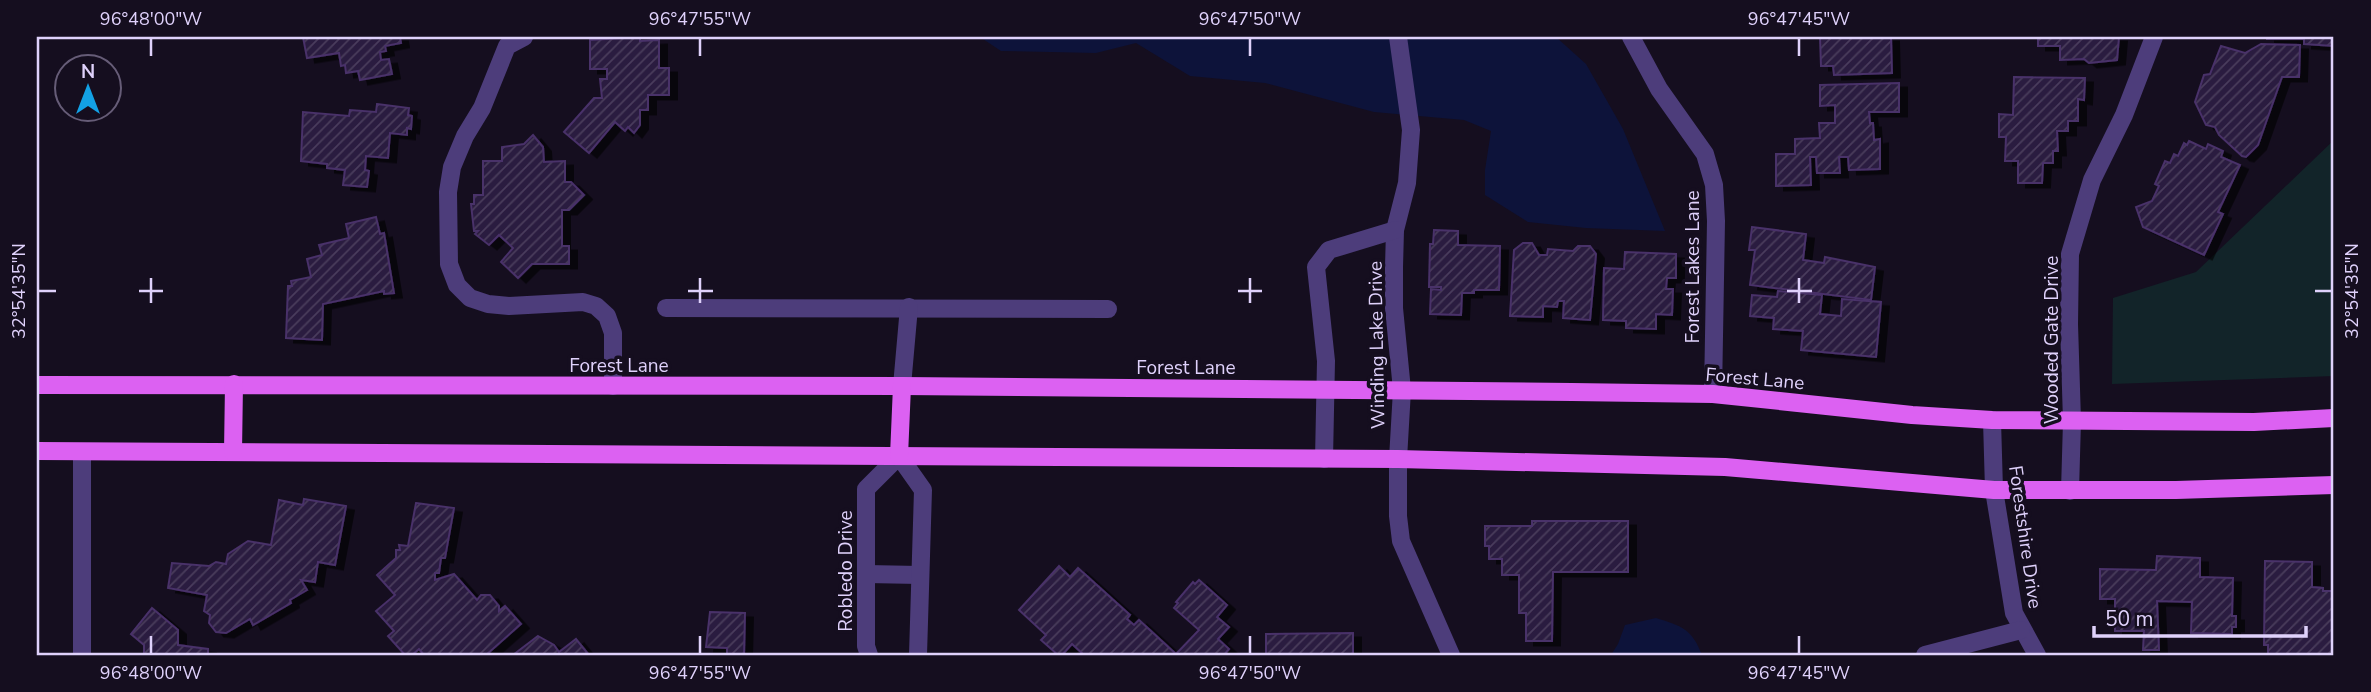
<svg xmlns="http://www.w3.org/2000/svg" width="2371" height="692" viewBox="0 0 2371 692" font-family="'Nunito Sans',sans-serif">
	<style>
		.grass { fill: #122429 }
		.water { fill: #0d133a }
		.building { fill: url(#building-hatch); stroke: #483069; stroke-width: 2; filter: url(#shadow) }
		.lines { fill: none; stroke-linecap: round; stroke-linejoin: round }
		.minor { stroke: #4d3d7b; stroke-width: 18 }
		.major { stroke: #dc61f2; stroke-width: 18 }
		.ticks { fill: none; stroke: #dfd1fb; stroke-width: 2.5 }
		.labels { text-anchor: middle; stroke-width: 7; stroke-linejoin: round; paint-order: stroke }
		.street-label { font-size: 19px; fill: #dfd1fb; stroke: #150e1f }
		.neatline { fill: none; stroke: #dfd1fb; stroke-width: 2.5 }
		.ticks-label { font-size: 18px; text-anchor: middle; fill: #dfd1fb }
	</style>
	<defs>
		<pattern id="building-hatch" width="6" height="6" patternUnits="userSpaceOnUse" patternTransform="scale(1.75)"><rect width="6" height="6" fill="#2b1c3f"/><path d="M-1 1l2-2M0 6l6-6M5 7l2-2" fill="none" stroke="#493c5c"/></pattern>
		<filter id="shadow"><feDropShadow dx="8" dy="4.5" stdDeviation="0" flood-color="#0009"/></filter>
	</defs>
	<rect width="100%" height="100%" fill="#150e1f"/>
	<!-- grass -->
	<path class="grass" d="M2334,140v236l-222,8 1,-86 83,-26z"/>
	<!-- water -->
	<g class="water">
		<path d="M980,37h576l30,27 37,65 42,102 -79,-3 -58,-6 -43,-27v-25l6,-39 -27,-11 -90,-8 -109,-29 -75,-7 -54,-33 -40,10 -95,-2z"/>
		<path d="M1656,618c26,8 36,11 46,37h-91l7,-11 7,-19z"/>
	</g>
	<!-- building -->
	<g class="building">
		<path d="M303,37h97l1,6 -16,3 1,5 -6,1 1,8 8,-1 3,15 -32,6 -2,-9 -12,2 -1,-8 -4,1 -2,-13 -32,5z"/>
		<path d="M640,37v4l19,-1v28h10v27h-21v15h-8v15l-6,8 -6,-6 -3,4 -10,-9 -26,31 -25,-21 30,-34h8l-2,-19h7v-10h-17v-29z"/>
		<path d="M1820,37h71l1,36 -58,2 -1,-9h-12z"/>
		<path d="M2038,37h81l-2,23 -28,3 -5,-4 -24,1v-14h-22z"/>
		<path d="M2267,37h67v9l-30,-2v-5h-37z"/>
		<path d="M2261,44l39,1 -1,32h-17l-24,68 -12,12 -4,-1 -23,-21 -4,-8 -9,-2 -11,-23 9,-27 6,-1 11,-28 24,7z"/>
		<path d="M2014,77l71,1 -1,22 -6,-1v22h-10v10h-11l1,20h-5v12h-10l-1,20h-24v-22h-13l1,-24h-7v-23l14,1z"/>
		<path d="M1899,83v29h-30l1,11h3l1,17 6,-1v30l-31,1 -1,-13h-9l1,16h-23l-1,-16h-6l1,28 -35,1v-32h19v-15l25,-1 -1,-15h16v-18l-15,1v-21z"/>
		<path d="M377,104l32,4 -1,7 4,1 -1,13 -4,-1v7l-17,-2 -2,25 -22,-2 -1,14 4,1 -2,16 -24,-2 2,-15 -18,-2v-4l-26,-3 2,-49 46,4 1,-6 26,2z"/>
		<path d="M533,135l10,12 1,15 21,-1v21h6l13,13 -15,15h-7v36h7v18h-37l-14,14 -17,-16 12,-14 -14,-13 -10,10 -14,-11 3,-3h-4l-3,-27h3v-9h9v-34h19v-14l22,-3z"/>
		<path d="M2189,141l17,8 2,-5 15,7 -2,6 19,8 -22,47 5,2 -19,41 -61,-28 -7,-20 16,-6 7,-15 -4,-2 10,-23 5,2 4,-9 4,2 6,-13 3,2z"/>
		<path d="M376,217l4,17 4,-1 10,60 -10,1v-3l-61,13 -1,36 -36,-2 2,-52h4l-1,-5 20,-4 -4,-18 15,-4 -3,-10 30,-7 -3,-14z"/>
		<path d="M1752,227l54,7 -3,26 21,3 1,-6 50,10 -4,33 -121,-15 5,-35h-6z"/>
		<path d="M1434,230l24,1v14l42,1 -1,44h-25v3h-12l-1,22 -31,-1 1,-25 10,1v-3h-12l1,-43h3z"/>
		<path d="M1523,243h9l7,12h8l1,-6 25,2 5,-5h12l6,8 -6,66 -27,-2 1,-17h-6l-1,6 -14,-1v11l-33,-1 4,-66z"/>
		<path d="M1625,252l51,2v24h-9l-1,11h7l-1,26 -16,-1v15l-30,-1v-7l-23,-1 1,-52 20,1z"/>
		<path d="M1778,291l44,4 -2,19 21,2 1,-17 39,3 -5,55 -75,-7 2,-19 -30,-2 1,-11 -24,-2 2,-21 25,2z"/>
		<path d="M304,499l42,7 -11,59 -17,-3 -3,20 -14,-2 6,10 -17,10 1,3 -38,22 -3,-6 -24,14 -10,-1 -7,-9 1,-8 -6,-4 3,-16 -39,-7 4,-25 37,3 7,-4 10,2 2,-10 20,-13 23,4 8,-45 24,5z"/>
		<path d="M416,503l38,5 -9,50h-4l-2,15h-4v7l19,-6 23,26 4,-5h9l9,11v5l6,-5 16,18 -35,31h-62l-5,-6 -7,6h-7l-17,-19 6,-5 -18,-20 19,-16 -18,-20 19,-17v-8h4l-1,-5 9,1z"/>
		<path d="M1532,521h96v51h-75l-1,69h-26v-28h-7v-38h-17v-16h-13v-13h-4v-20h47z"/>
		<path d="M2157,556l43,2v19l33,1 -1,38h4v11h-4v7l-41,-1 1,-31 -35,-1 2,49h-16l1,-19h-29v-32h-15v-30l56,1z"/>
		<path d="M2265,561l47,1v25l11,1v3h11v64h-66v-10h-4z"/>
		<path d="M1059,566l11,11 8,-9 52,47 -3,4 7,6 5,-5 37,34 23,-24 -25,-22 4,-5 -2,-1 17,-20 2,2 4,-4 28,25 -10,12 12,10 -11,12 11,10 -5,6h-140l-12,-11 -10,11h-4l-17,-15 5,-5 -27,-25z"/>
		<path d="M152,608l26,22v15l30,4v6h-64v-10l-13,-11z"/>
		<path d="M710,612l35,1 -1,42h-17v-7l-21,-1z"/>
		<path d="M1353,633v22h-87v-21z"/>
		<path d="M538,636l16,9 5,7 17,-13 13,16h-76z"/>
	</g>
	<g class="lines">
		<!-- minor -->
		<g class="minor">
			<path d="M524,37l-17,9 -25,62 -17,28 -13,31 -4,25 1,72 8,21 13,13 18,6 21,2 74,-4 13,4 11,10 6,17v53"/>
			<path d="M1398,37l13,93 -4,53 -12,47 -1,37v41l8,82 -4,69v57l3,25 50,114"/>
			<path d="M1631,37l28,52 46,65 9,31 2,36 -3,173"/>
			<path d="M666,308l442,1"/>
			<path d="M902,386l7,-79"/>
			<path d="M1992,420l2,70 20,123 23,42"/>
			<path d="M1324,459l2,-98 -10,-94 13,-17 66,-20"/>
			<path d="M2070,491l2,-70 -3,-97 1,-70 22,-74 32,-65 30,-78"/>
			<path d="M866,574l54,1"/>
			<path d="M82,655v-203"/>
			<path d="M869,655l-3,-9v-157l33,-33 24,34 -5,165"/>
			<path d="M1925,655l96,-25"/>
		</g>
		<!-- major -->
		<g class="major">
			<path d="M37,385l865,1 670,6 141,2 199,21 80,5 262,2 80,-4"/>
			<path d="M37,451l1361,8 327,8 269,23h182l158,-5"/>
			<path d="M233,452l1,-68"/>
			<path d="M899,456l3,-70"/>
		</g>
	</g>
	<!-- ticks -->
	<path class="ticks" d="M151,38v18M700,38v18M1250,38v18M1799,38v18M151,278v25M700,278v25M1250,278v25M1799,278v25M38,291h18M139,291h24M688,291h25M1238,291h24M1787,291h25M2315,291h17M151,636v18M700,636v18M1250,636v18M1799,636v18"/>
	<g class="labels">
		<!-- street labels -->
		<g class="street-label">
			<text transform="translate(1692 267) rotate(-90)" y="7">Forest Lakes Lane</text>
			<text transform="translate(2051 340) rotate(-90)" y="7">Wooded Gate Drive</text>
			<text transform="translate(1376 345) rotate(-91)" y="7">Winding Lake Drive</text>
			<text x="619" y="372">Forest Lane</text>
			<text x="1186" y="374">Forest Lane</text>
			<text transform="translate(1755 378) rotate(5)" y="7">Forest Lane</text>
			<text transform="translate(2026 537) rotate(82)" y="7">Forestshire Drive</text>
			<text transform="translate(845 571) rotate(-90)" y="7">Robledo Drive</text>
		</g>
	</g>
	<!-- border -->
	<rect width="2371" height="692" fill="none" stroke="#150e1f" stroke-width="77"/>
	<!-- north arrow -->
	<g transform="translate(88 88)"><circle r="33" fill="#150e1f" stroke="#665c77" stroke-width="2"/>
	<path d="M0-5L12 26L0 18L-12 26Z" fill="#13a1e5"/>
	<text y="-10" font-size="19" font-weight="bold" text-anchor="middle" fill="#dfd1fb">N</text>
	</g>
	<!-- scale -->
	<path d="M2094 626v10h212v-10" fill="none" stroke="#dfd1fb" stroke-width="3.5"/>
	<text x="2105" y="626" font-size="21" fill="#dfd1fb" stroke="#150e1f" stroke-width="5" paint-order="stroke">50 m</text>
	<rect x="38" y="38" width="2294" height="616" class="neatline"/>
	<g class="ticks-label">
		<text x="151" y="25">96°48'00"W</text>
		<text x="700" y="25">96°47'55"W</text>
		<text x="1250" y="25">96°47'50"W</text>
		<text x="1799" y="25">96°47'45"W</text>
		<text transform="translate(19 291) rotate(-90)" y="6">32°54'35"N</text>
		<text transform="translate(2352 291) rotate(-90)" y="6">32°54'35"N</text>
		<text x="151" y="679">96°48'00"W</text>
		<text x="700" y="679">96°47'55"W</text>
		<text x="1250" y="679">96°47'50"W</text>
		<text x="1799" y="679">96°47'45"W</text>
	</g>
</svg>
